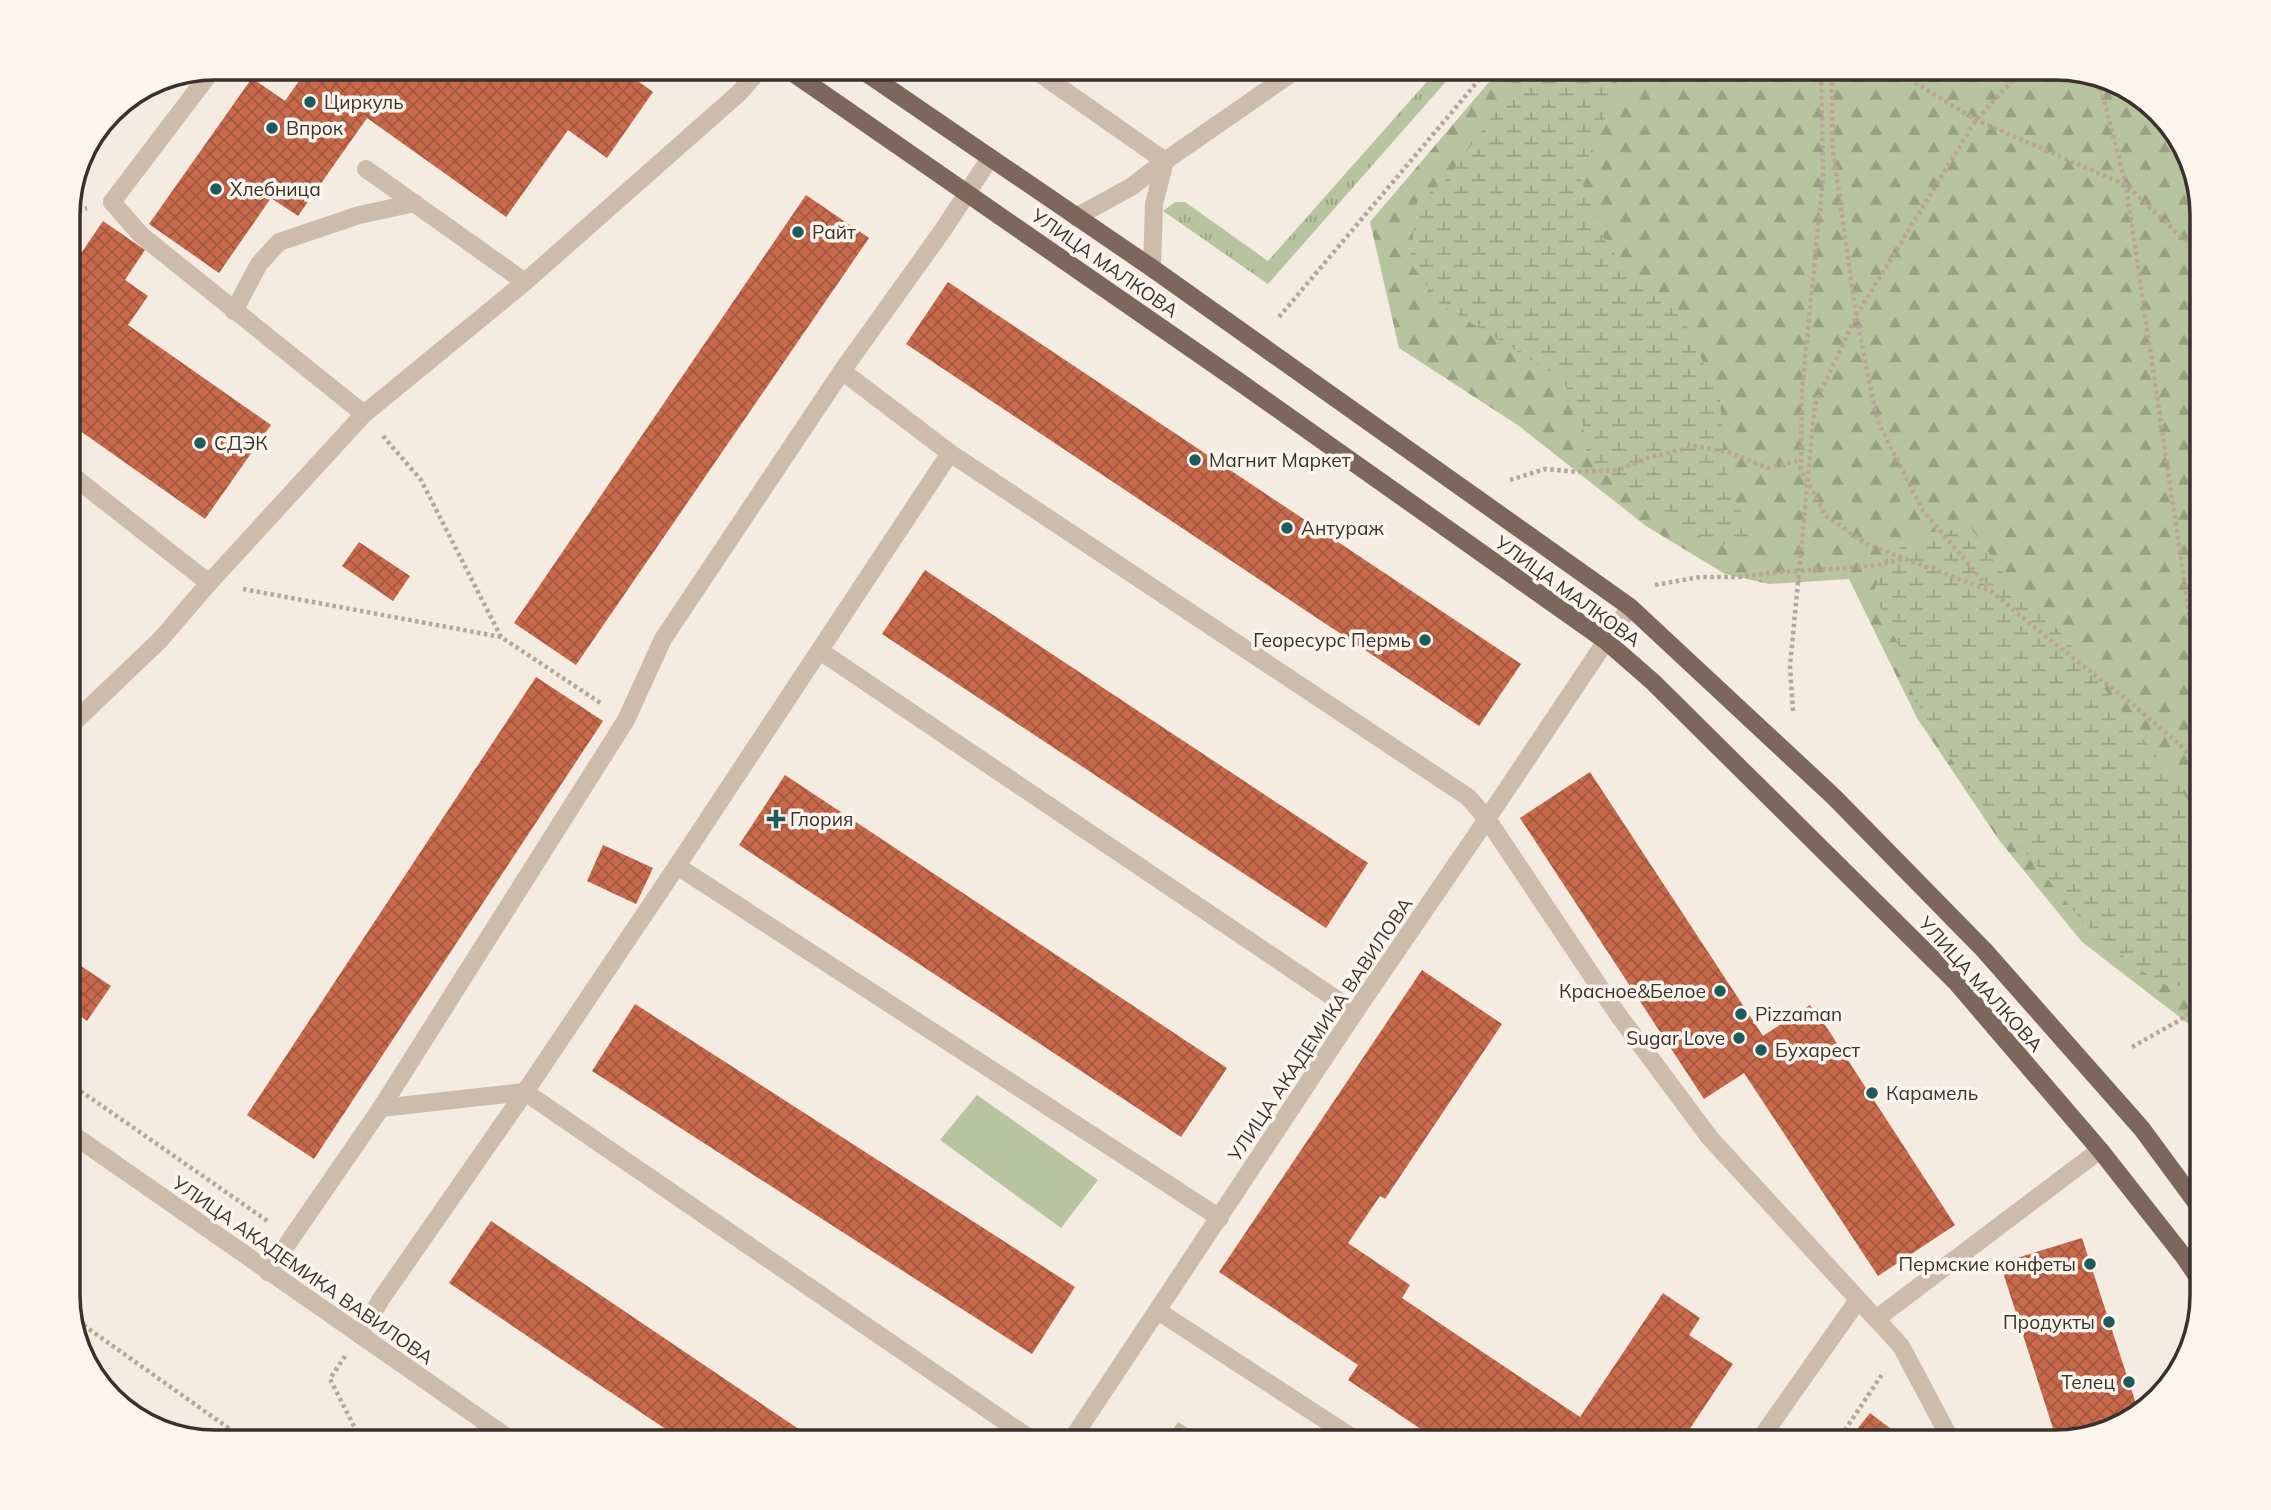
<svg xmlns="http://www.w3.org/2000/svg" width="2271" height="1510" viewBox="0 0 2271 1510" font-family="Mulish,sans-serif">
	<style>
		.grass { fill: url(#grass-tufts) }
		.forest { fill: url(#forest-firs) }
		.wetland { fill: url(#wetland-marsh) }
		.park { fill: #b8c4a0 }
		.building { fill: url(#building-cross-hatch) }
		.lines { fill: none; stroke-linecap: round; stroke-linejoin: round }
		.path { stroke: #b9a596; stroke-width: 4.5; stroke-dasharray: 3.5 3.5; stroke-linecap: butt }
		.service { stroke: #cdbbac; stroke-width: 18 }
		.minor { stroke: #cdbbac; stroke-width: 18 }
		.primary { stroke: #7d675c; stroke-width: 18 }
		.poi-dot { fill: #1f5a5e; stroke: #fbf5ee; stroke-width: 2.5 }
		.labels { text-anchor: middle; stroke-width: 7; stroke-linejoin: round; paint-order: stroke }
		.poi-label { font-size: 19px; fill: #3b302b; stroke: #fbf5ee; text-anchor: start }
		.street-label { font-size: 19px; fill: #3b302b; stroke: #fbf5ee }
		.rim { fill: none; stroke: #3b302b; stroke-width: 3.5 }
	</style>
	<defs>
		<pattern id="grass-tufts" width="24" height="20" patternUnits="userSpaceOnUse" patternTransform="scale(1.75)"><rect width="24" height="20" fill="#b8c4a0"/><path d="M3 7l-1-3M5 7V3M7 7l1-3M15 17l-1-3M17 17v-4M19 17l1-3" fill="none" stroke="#97a083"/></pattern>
		<pattern id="forest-firs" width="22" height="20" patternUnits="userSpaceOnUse" patternTransform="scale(1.75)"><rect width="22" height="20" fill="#b8c4a0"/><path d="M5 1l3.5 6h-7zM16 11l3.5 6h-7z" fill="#97a083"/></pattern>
		<pattern id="wetland-marsh" width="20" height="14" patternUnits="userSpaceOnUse" patternTransform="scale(1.75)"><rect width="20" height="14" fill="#b8c4a0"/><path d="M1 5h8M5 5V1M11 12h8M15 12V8" fill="none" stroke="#97a083"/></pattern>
		<pattern id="building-cross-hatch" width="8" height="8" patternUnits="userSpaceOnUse" patternTransform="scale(1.75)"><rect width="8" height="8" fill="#c8694b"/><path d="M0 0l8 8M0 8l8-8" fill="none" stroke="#a4573f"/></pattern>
	</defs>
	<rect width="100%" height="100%" fill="#f4ebe1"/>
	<!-- grass -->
	<path class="grass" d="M1439,68l18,1 -189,215 -105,-73 12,-9h10l83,59z"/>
	<!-- forest -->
	<path class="forest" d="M1501,68h555l81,25 46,49 20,73v820l-121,-93 -83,-102 -82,-122 -68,-139 -80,5 -44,-10 -79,-48 -127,-100 -120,-78 -29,-126z"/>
	<!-- wetland -->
	<g class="wetland">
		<path d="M1522,68h99l-13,44 -28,64 22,60 23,33 56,45 39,85 4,59 7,35 23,42 -33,11 -66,-30 -39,-31 -29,-29 -5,-38 -20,-39 -122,-75 -30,-42 7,-60 28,-21 41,-56z"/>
		<path d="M1971,528l38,53 53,53 116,150 25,42v163l-3,-4 -33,1 -30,-18 -52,-44 -80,-96 -31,-31 -60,-99 -13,-48 -28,-57 15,-39 43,-22z"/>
	</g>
	<!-- park -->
	<g class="park">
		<path d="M977,1095l121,85 -37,48 -121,-88z"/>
		<path d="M1178,1422l32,20h-45z"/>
	</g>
	<!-- building -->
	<g class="building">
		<path d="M308,68h312l33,24 -46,66 -39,-28 -62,87 -139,-99 -69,98 -27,-18 -52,75 -70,-49 103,-146 33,23z"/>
		<path d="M806,195l63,43 -293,427 -62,-42z"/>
		<path d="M103,221l42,29 -20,30 23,16 -20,29 143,100 -66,94 -136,-96v-152z"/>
		<path d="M948,282l573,382 -42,62 -573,-382z"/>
		<path d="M359,542l51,34 -17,25 -51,-35z"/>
		<path d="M925,570l443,293 -42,65 -444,-294z"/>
		<path d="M536,677l67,44 -289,438 -67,-44z"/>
		<path d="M1590,772l173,264 47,-31 17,23 128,197 -77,51 -134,-203 -40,26 -184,-281z"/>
		<path d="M785,775l442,293 -46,69 -442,-292z"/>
		<path d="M603,845l50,23 -17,36 -49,-23z"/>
		<path d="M69,958l42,28 -24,35 -18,-13z"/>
		<path d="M1422,970l80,54 -117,175 -5,-3 -32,47 62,42 -8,13 178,119 83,-124 37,25 -11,17 44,29 -52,78h-241l-92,-62 10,-15 -139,-93z"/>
		<path d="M635,1004l440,283 -43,67 -440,-283z"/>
		<path d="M491,1221l327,221h-133l-112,-75 -124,-84z"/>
		<path d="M2082,1238l57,175 -10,9 -72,19 -57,-178z"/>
		<path d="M103,1381l66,46 -1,1 -34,-11 -32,-34z"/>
		<path d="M1870,1413l38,29h-61z"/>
	</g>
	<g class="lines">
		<!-- path -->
		<g class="path">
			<path d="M1821,68l2,110 -21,212 -1,79 24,46 43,30 123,46 59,49 80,62 51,44"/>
			<path d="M1832,68l1,82 23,166 21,104 46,91 66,77"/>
			<path d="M1891,68l85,52 150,65 77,72"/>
			<path d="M2099,81l27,104 77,524"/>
			<path d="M69,220l5,-8 13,-4"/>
			<path d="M1279,317l210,-249"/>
			<path d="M383,436l38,44 80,157"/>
			<path d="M1510,480l35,-11 33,3 39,-2 30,-12 49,-12 35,7 37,15 33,-8"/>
			<path d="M1655,585l45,-8h40l37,-5 55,-3 45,-4 27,-6"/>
			<path d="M243,589l258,48 101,67"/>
			<path d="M1793,711l-3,-45 25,-262 41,-88 120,-196 48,-52"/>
			<path d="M2180,745l23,25"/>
			<path d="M2132,1047l48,-27 23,-17"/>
			<path d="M69,1083l200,139"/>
			<path d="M72,1317l176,125"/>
			<path d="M345,1356l-15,23 32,63"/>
			<path d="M1837,1442l46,-69"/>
		</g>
		<!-- service -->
		<g class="service">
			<path d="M1032,68l133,93 134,-93"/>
			<path d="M366,169l159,113"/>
			<path d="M112,202l29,33 223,179"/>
			<path d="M1076,217l55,-30 34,-26 -11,43 -2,64"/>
			<path d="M234,311l25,-47 20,-22 80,-27 56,-12"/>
			<path d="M842,371l108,82 518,344 19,22 132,197 91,122 191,208 51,96"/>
			<path d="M69,473l140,110"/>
			<path d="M820,651l535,361"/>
			<path d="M677,866l543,352"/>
			<path d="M381,1108l144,-16 510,350"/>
			<path d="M268,1272l113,-164 245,-388 37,-81 179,-268 101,-141 47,-72"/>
			<path d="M1158,1311l201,131"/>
			<path d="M1876,1319l224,-169"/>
			<path d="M360,1335l21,-36 144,-207 152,-226 273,-413"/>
			<path d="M1758,1442l100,-142"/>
		</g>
		<!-- minor -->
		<g class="minor">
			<path d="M112,202l101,-133"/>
			<path d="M69,727l91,-87 49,-57 155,-169 161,-132 214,-189 22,-25"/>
			<path d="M69,1132l445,310"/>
			<path d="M1070,1442l285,-430 132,-193 119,-178 24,-34"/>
		</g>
		<!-- primary -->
		<g class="primary">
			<path d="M786,68l455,315 365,258 47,41 302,299 145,169 85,108 18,27"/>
			<path d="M859,68l293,200 478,339 204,190 150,153 158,179 61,83"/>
		</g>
	</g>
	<!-- markers -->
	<g class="poi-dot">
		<circle cx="310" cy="102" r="7"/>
		<circle cx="272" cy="128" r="7"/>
		<circle cx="216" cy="189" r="7"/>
		<circle cx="798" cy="232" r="7"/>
		<circle cx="200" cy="443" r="7"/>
		<circle cx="1195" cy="460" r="7"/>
		<circle cx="1287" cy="528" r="7"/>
		<circle cx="1425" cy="640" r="7"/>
		<path d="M772.5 808.5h7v7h7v7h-7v7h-7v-7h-7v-7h7z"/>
		<circle cx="1720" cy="991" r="7"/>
		<circle cx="1741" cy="1014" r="7"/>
		<circle cx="1739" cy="1038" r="7"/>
		<circle cx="1761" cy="1050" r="7"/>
		<circle cx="1872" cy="1093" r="7"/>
		<circle cx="2090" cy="1264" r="7"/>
		<circle cx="2109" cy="1322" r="7"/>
		<circle cx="2129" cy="1382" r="7"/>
	</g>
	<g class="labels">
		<!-- poi labels -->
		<g class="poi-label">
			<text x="324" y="109">Циркуль</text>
			<text x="286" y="135">Впрок</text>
			<text x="230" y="196">Хлeбница</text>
			<text x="812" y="239">Райт</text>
			<text x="214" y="450">СДЭК</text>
			<text x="1209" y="467">Магнит Маркет</text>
			<text x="1301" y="535">Антураж</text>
			<text x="1411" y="647" text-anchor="end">Георесурс Пермь</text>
			<text x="790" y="826">Глория</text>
			<text x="1706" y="998" text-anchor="end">Красное&amp;Белое</text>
			<text x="1755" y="1021">Pizzaman</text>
			<text x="1725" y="1045" text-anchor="end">Sugar Love</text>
			<text x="1775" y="1057">Бухарест</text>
			<text x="1886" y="1100">Карамель</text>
			<text x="2076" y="1271" text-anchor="end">Пермские конфеты</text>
			<text x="2095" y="1329" text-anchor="end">Продукты</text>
			<text x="2115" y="1389" text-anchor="end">Телец</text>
		</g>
		<!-- street labels -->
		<g class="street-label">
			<text transform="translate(1105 263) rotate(35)" y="7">УЛИЦА МАЛКОВА</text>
			<text transform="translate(1568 591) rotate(36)" y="7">УЛИЦА МАЛКОВА</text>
			<text transform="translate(1981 984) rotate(48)" y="7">УЛИЦА МАЛКОВА</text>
			<text transform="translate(1320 1029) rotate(-56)" y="7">УЛИЦА АКАДЕМИКА ВАВИЛОВА</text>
			<text transform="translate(303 1270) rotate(35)" y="7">УЛИЦА АКАДЕМИКА ВАВИЛОВА</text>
		</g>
	</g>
	<!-- crop -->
	<path d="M0 0H2271V1510H0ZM215 80H2055A135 135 0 0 1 2190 215V1295A135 135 0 0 1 2055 1430H215A135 135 0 0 1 80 1295V215A135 135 0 0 1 215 80Z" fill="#fbf5ee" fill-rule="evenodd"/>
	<path class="rim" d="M215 80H2055A135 135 0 0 1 2190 215V1295A135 135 0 0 1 2055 1430H215A135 135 0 0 1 80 1295V215A135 135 0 0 1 215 80Z"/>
</svg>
